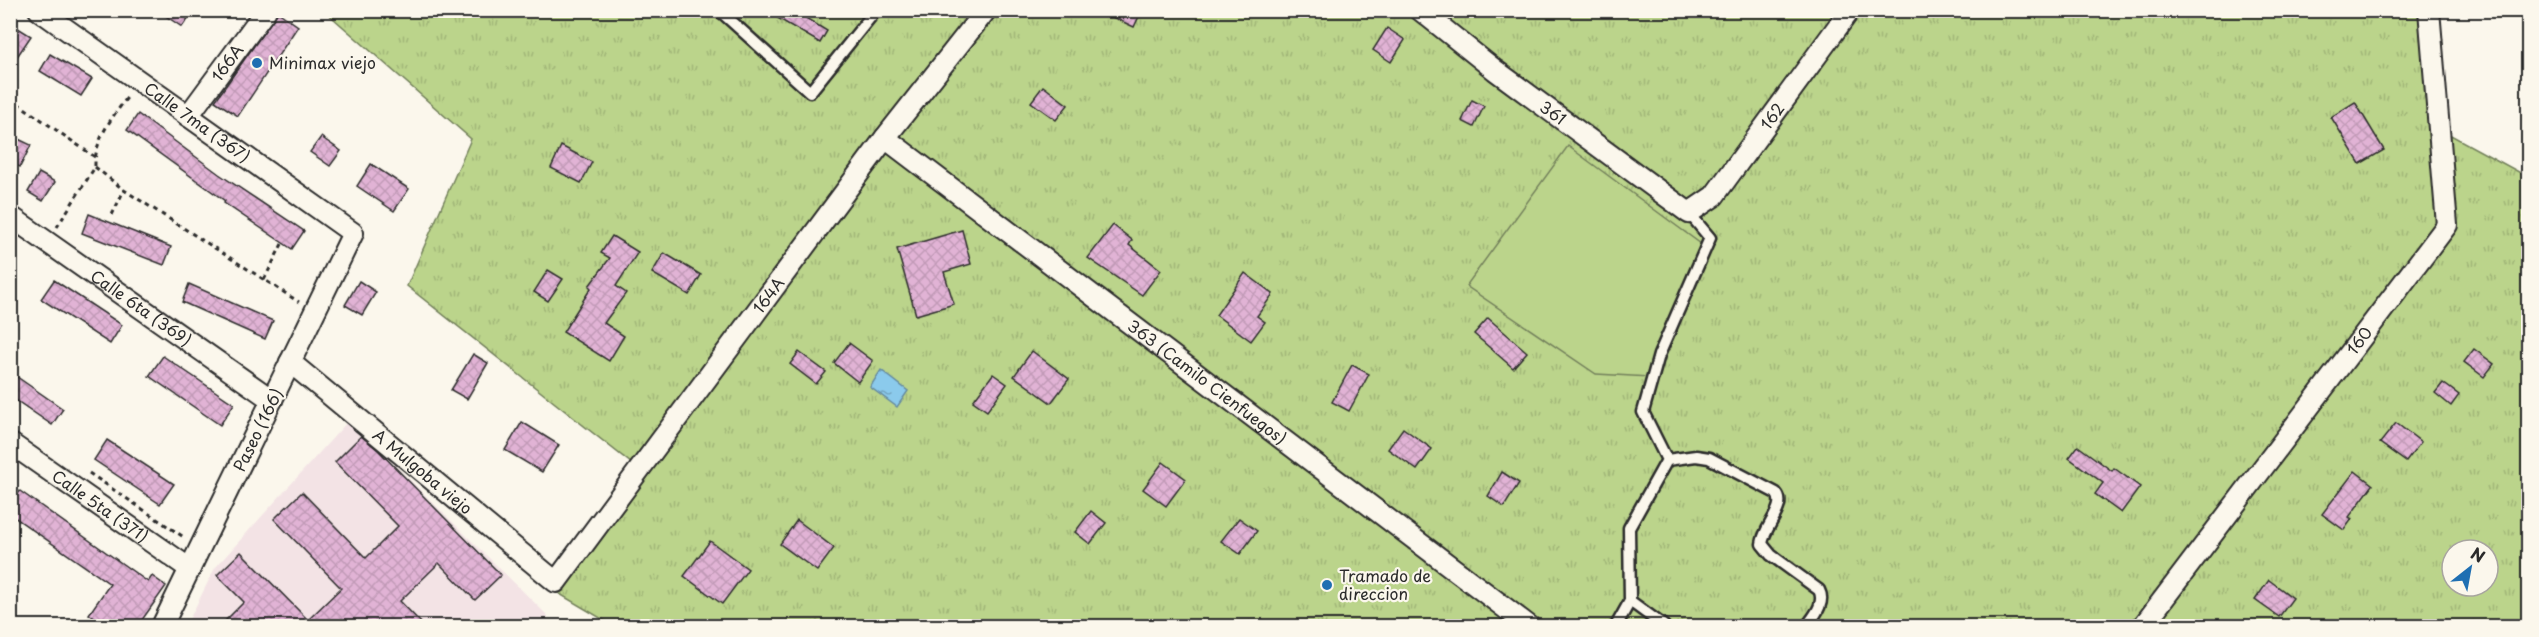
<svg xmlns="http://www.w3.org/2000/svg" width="2539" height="637" viewBox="0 0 2539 637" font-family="'Playpen Sans',sans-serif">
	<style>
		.built { fill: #f3e3e5 }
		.grass { fill: url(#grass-tufts); stroke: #73805b; stroke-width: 1.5; fill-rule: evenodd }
		.pitch { fill: #bbd48b; stroke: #73805b; stroke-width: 1.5 }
		.water { fill: url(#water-ripples); stroke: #658a9f; stroke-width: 1.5 }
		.building { fill: url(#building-cross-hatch); stroke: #2b2b2b; stroke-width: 1.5 }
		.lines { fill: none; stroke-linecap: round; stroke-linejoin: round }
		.lane-casing { stroke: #2b2b2b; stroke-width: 15 }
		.street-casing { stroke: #2b2b2b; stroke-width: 24 }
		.path { stroke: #2b2b2b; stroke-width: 3; stroke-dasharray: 4.5 4.5; stroke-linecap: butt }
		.lane { stroke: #fbf7ec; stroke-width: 10 }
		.street { stroke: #fbf7ec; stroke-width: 20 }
		.poi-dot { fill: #1f6fb2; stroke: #fbf7ec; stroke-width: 2 }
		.labels { text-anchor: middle; stroke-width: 4.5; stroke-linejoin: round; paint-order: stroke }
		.street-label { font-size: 16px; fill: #2b2b2b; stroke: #fbf7ec }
		.poi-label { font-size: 16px; fill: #2b2b2b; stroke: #fbf7ec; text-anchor: start }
	</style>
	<defs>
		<pattern id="grass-tufts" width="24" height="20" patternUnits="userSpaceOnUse" patternTransform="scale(1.5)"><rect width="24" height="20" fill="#bbd48b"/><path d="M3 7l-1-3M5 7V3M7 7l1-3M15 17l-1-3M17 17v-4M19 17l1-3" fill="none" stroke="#a1b678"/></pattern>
		<pattern id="water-ripples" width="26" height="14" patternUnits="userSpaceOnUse" patternTransform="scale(1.5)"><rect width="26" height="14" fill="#8bcaec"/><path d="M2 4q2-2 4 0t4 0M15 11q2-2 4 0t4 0" fill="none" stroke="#72a4bf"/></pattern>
		<pattern id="building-cross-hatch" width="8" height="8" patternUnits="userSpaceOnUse" patternTransform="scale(1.5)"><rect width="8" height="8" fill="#e1b3d5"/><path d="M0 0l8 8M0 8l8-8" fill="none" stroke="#c19ab7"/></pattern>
	</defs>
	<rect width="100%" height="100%" fill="#fbf7ec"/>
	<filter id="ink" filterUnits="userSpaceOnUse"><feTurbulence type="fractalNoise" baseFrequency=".0167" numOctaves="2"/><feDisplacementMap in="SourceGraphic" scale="12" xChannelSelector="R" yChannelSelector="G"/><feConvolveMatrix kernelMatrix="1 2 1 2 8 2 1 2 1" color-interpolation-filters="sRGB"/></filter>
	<g filter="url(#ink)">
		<!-- built -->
		<path class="built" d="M349,420l199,196 -7,10h-355l29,-58z"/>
		<!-- grass -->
		<path class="grass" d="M325,11h2111l11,122 81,44v449h-1914l-56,-33 88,-118 -239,-189 64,-147zM2452,550h36v36h-36z"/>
		<!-- pitch -->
		<path class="pitch" d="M1568,146l133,98 -51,133 -54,-3 -130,-88z"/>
		<!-- water -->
		<path class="water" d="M881,370l27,21 -11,16 -27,-20z"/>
		<!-- building -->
		<g class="building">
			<path d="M157,10h37l-12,17z"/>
			<path d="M764,10h29l34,21 -7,12z"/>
			<path d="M1097,10h45l-8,17z"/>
			<path d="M278,12l20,14 -60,90 -23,-15z"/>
			<path d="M10,23l21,13 -21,31z"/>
			<path d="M1387,28l18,12 -14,22 -18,-12z"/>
			<path d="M50,54l42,25 -11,17 -41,-25z"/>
			<path d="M1043,86l25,19 -12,15 -25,-18z"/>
			<path d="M1472,100l12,6 -10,21 -12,-6z"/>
			<path d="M2355,102l29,48 -24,14 -29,-47z"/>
			<path d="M138,114l81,60 85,57 -12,18 -68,-46 1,-2 -98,-71z"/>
			<path d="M10,135l21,10 -11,22 -10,-5z"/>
			<path d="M321,137l20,14 -11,15 -20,-14z"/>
			<path d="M561,146l31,16 -11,21 -30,-15z"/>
			<path d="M371,164l38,25 -15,22 -37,-25z"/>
			<path d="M39,173l16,9 -12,19 -15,-9z"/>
			<path d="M89,214l82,33 -7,18 -82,-32z"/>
			<path d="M1113,225l19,15 -3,5 32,25 -19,25 -54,-37z"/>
			<path d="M962,230l9,34 -27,8 10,32 -38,11 -19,-66z"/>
			<path d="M612,236l26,16 -22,34 10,7 -22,30 20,13 -15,25 -46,-29 28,-44 -2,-2 21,-28 -9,-5z"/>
			<path d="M664,253l37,22 -12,20 -37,-22z"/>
			<path d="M548,270l15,9 -15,22 -14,-9z"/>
			<path d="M1245,273l28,21 -16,22 8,6 -14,19 -35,-26z"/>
			<path d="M54,280l68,45 -12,19 -69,-45z"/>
			<path d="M359,281l17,11 -14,23 -17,-10z"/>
			<path d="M189,284l84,37 -8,18 -83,-37z"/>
			<path d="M1488,318l39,34 -14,16 -39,-34z"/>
			<path d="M849,343l24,18 -15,21 -24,-19z"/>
			<path d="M2474,349l20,15 -10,13 -20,-15z"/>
			<path d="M1032,351l37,28 -18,24 -37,-27z"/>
			<path d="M799,352l27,20 -10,12 -26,-20z"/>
			<path d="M473,354l15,9 -21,36 -16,-9z"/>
			<path d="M163,356l71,48 -14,21 -71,-49z"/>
			<path d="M1352,365l17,9 -20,37 -17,-9z"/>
			<path d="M10,372l53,37 -11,16 -42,-29z"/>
			<path d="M993,374l14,10 -20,27 -14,-10z"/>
			<path d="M2443,383l16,12 -8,11 -16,-13z"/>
			<path d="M522,422l37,23 -17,27 -37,-22z"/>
			<path d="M2396,423l25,19 -15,20 -26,-19z"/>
			<path d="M1403,428l29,21 -15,21 -29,-21z"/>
			<path d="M361,436l17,14 123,125 -26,25 -36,-37 -39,38 25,26h-206l25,-25 -27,-27 24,-23 67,68 33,-32 -67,-69 28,-27 64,66 32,-32 -63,-64z"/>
			<path d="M107,440l67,44 -14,20 -66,-44z"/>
			<path d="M2078,446l34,25 2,-3 26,19 -19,26 -26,-19 8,-11 -34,-25z"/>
			<path d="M1163,462l23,17 -20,27 -23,-17z"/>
			<path d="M2355,471l18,14 -24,32 3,2 -8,11 -22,-16z"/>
			<path d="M1502,472l17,11 -15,24 -16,-11z"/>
			<path d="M20,491l128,91 4,-6 14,10 -29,41h-30l-18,-13 21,-30 -100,-70v-10z"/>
			<path d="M1091,511l15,12 -16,21 -15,-12z"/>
			<path d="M1239,518l18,13 -17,23 -19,-13z"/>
			<path d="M797,520l37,28 -17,23 -37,-27z"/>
			<path d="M710,541l38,28 -26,35 -38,-28z"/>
			<path d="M2269,580l24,18 -14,19 -24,-17z"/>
		</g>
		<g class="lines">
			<defs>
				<g id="lane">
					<path d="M719,10l91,82 66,-82"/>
					<path d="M1667,460l29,-4 13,2 67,35c12,13 -12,33 -14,51l9,11 48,35c7,13 -5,26 -12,36"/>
					<path d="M1630,601l34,25"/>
					<path d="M1616,626l14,-25 -1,-73 38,-68 -24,-48 16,-57 51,-117 -21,-25"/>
				</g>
				<g id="street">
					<path id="s1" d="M39,10l314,223 -191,393"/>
					<path id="s2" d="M1420,10l75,60 194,143 25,-17 136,-186"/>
					<path id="s3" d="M188,116l78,-106"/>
					<path id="s4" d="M885,138l644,488"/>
					<path id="s5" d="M10,216l262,184"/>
					<path id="s6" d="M290,362l266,220 329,-444 101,-128"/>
					<path id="s7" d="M10,443l180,126"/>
					<path id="s8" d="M2143,626l304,-401 -18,-215"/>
				</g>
			</defs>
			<!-- lane casing -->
			<use href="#lane" class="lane-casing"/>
			<!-- street casing -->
			<use href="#street" class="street-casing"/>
			<!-- path -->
			<g class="path">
				<path d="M10,98l85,59"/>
				<path d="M95,167l29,23 175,112"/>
				<path d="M112,215l12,-25"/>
				<path d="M57,227l38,-60c-1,-28 18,-51 34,-72"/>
				<path d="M264,280l18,-36"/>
				<path d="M89,473l96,65"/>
			</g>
			<!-- lane -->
			<use href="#lane" class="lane"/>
			<!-- street -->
			<use href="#street" class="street"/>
		</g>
	</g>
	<!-- markers -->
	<g class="poi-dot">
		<circle cx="257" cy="63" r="6"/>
		<circle cx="1327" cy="585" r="6"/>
	</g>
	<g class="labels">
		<!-- street labels -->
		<g class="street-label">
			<text dy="6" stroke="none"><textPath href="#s3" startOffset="66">166A</textPath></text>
			<text dy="6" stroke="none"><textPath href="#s2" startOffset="168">361</textPath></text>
			<text dy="6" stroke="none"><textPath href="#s2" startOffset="466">162</textPath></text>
			<text dy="6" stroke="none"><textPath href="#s1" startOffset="194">Calle 7ma (367)</textPath></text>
			<text dy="6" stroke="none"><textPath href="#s6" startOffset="702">164A</textPath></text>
			<text dy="6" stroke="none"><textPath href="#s5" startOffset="160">Calle 6ta (369)</textPath></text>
			<text dy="6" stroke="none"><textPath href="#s8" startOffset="358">160</textPath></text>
			<text dy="6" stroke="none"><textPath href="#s4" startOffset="404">363 (Camilo Cienfuegos)</textPath></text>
			<text transform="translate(258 430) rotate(-64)" y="6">Paseo (166)</text>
			<text dy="6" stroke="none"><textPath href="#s6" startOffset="172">A Mulgoba viejo</textPath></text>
			<text dy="6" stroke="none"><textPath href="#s7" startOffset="110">Calle 5ta (371)</textPath></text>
		</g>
		<!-- poi labels -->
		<g class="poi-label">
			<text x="269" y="69">Minimax viejo</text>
			<text x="1339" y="582">Tramado de<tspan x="1339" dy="18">direccion</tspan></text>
		</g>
	</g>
	<!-- margin -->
	<rect width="2539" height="637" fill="none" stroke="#fbf7ec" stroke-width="36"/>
	<rect x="18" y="18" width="2503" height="601" fill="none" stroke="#2b2b2b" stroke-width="2" filter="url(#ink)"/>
	<!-- north arrow -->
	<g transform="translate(2470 568) rotate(31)"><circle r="28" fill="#fbf7ec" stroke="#a8a59f" stroke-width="1.5"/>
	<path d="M0-4.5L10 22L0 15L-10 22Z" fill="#1f6fb2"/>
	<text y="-9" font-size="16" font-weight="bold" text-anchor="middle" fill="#2b2b2b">N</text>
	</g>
</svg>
